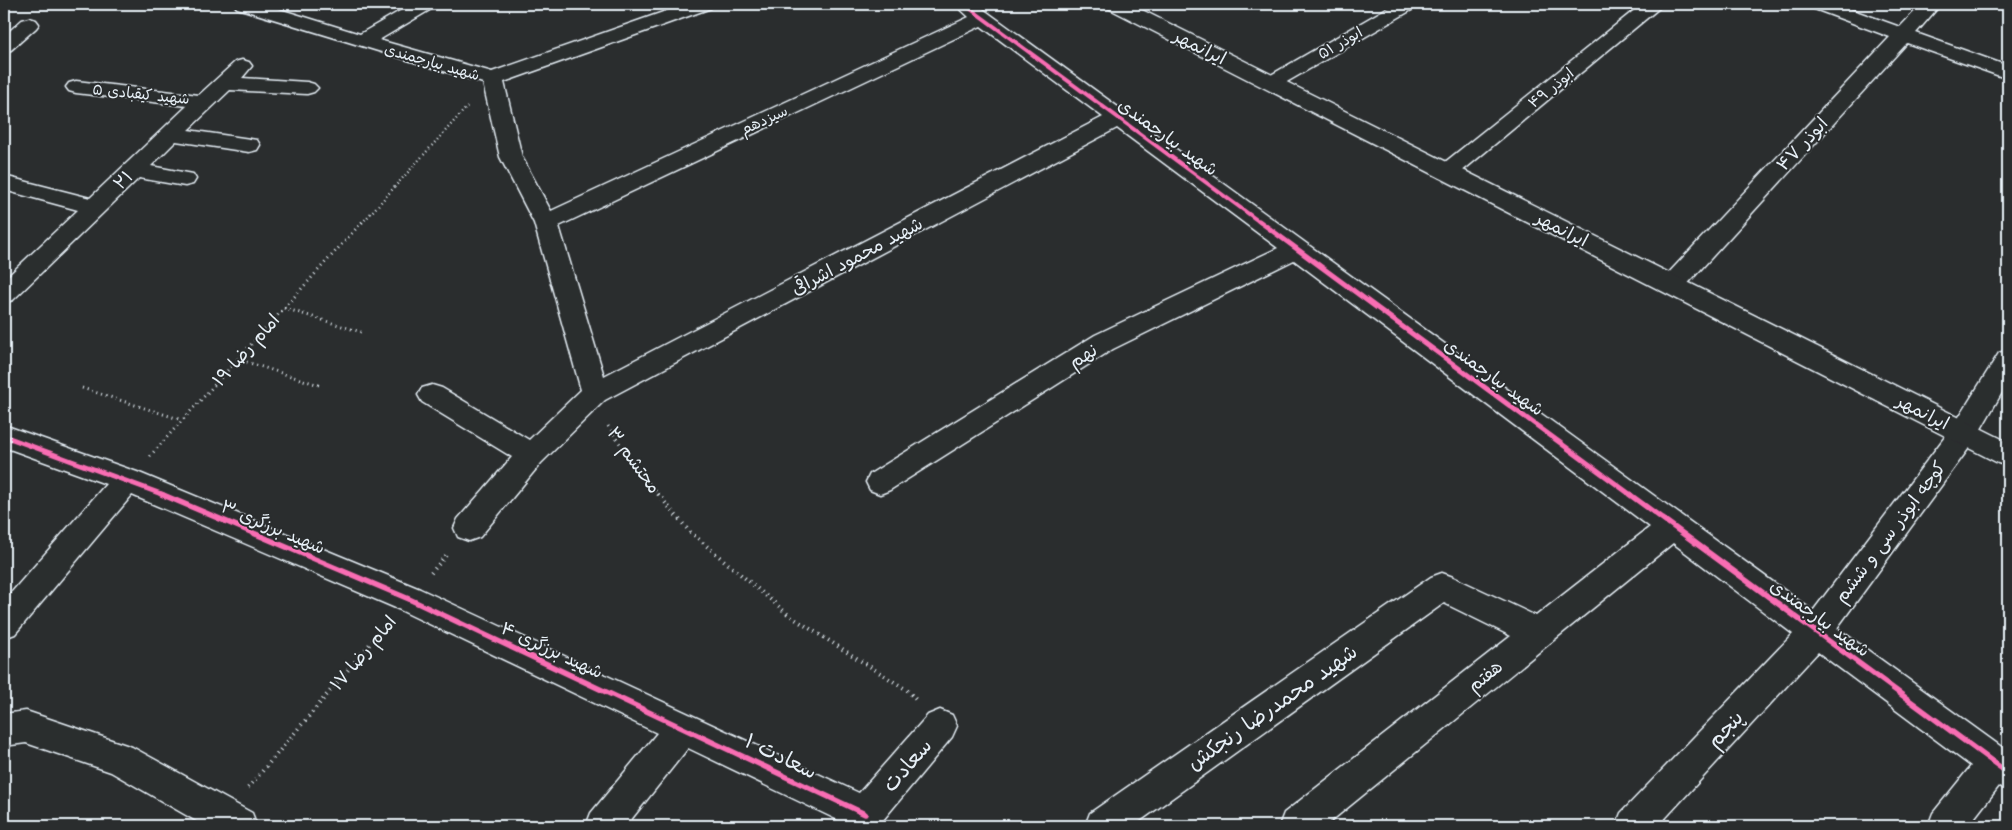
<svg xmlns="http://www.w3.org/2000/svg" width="2012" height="830" viewBox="0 0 2012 830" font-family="'Comic Neue','Playpen Sans Arabic',sans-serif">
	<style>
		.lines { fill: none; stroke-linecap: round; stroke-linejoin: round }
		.minor-casing { stroke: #e8f1f8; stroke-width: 3 }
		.secondary-casing { stroke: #e8f1f8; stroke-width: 3 }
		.path-far2 { stroke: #e8f1f8; stroke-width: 2.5; stroke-dasharray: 1 3; stroke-linecap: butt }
		.path-far1 { stroke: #e8f1f8; stroke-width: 3; stroke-dasharray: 1 4; stroke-linecap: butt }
		.path { stroke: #e8f1f8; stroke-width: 4; stroke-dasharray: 1 4.5; stroke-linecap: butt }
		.minor { fill: #2a2d2e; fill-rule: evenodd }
		.secondary { fill: #2a2d2e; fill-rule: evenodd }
		.cycleway-far2-casing { stroke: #2a2d2e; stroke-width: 6 }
		.cycleway-far1-casing { stroke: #2a2d2e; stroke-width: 8 }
		.cycleway-casing { stroke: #2a2d2e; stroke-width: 9 }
		.cycleway-far2 { stroke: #f96db3; stroke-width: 4 }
		.cycleway-far1 { stroke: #f96db3; stroke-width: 5 }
		.cycleway { stroke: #f96db3; stroke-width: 5.5 }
		.labels { text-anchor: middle; stroke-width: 4; stroke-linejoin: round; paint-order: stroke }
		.far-street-label { font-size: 15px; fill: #e8f1f8; stroke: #2a2d2e }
		.street-label { font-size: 18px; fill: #e8f1f8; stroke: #2a2d2e }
		.near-street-label { font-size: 21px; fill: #e8f1f8; stroke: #2a2d2e }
	</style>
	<rect width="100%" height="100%" fill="#2a2d2e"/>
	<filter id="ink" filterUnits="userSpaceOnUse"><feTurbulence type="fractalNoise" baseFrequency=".02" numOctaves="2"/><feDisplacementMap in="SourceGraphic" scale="10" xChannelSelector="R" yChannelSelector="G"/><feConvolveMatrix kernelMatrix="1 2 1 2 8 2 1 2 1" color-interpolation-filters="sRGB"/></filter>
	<g filter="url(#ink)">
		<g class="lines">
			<defs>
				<g id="minor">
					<path d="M234,4h29l97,30 52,-30h23l-2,4 -54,32 113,32 194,-68h27l-2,4 -207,74 18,75 29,54 418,-194 -14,-13h21l837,607 141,-186 45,-72 9,-3v32l-34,59 -137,187 170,123 1,39 -9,-4 -31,40h-40l5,-13 38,-47 -153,-114 -160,174h-42l5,-13 172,-179 -120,-91 -348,283h-46l5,-13 227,-177 -67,-33 -311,223h-48l5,-13 341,-236 11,-4 11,4 83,39 114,-89 -356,-267 -181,89 -223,141 -10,4 -10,-4 -4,-8 4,-8 225,-139 183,-87 -161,-120 -512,272 -64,63 -61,74 -11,4 -11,-4 -4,-9 4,-9 54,-62 -90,-55 -4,-7 4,-7 10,-3 10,3 87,52 52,-50 -47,-167 -34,-66 -17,-74 -246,-75zM981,26l122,91 -499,259 -45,-150z"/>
					<path d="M1394,4h24l-3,4 -137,79 -7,2 -7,-2 -3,-4 3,-4z"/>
					<path d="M1642,4h22l-209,173 -8,2 -8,-2 -3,-5 3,-5z"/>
					<path d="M1810,4h26l64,23 22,-23h19l-25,29 92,33v13l-101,-36 -226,248 -9,3 -9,-3 -3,-6 3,-6 227,-242 -78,-29z"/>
					<path d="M29,18l7,2 3,4 -3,4 -25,22 -7,2v-16l18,-16z"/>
					<path d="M242,60l7,2 3,4 -10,12 65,4 7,2 4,4 -4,4 -7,2 -77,-4 -42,40 69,10 3,5 -3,5 -8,2 -73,-11 -25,25 42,8 3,5 -3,5 -8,2 -46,-8 -126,122 -9,3v-23l74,-70 -74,-20v-14l86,22 97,-92 -111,-13 -7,-2 -3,-4 3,-4 7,-2 123,14 36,-33z"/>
					<path d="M4,425l133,47 283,117 439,204 69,-78 12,-5 12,5 5,11 -5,11 -74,89h-43l3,-6 -150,-72 -62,78h-40l5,-13 66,-80 -259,-124 -266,-114 -117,139 -11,4v-37l102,-117 -102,-37z"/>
					<path d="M26,711l106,36 120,66 5,13h-52l-94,-54 -85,-29 -22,3v-32z"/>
				</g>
				<path id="secondary" d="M1105,4h25l878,438v24l-10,-3 -890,-455z"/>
			</defs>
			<!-- minor casing -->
			<use href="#minor" class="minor-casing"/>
			<!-- secondary casing -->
			<use href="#secondary" class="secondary-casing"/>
			<!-- path-far2 -->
			<path class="path-far2" d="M362,223l105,-116"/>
			<!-- path-far1 -->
			<g class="path-far1">
				<path d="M284,308l77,24"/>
				<path d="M237,359l82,26"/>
				<path d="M82,388l100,32"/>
				<path d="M608,426l32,47 19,22"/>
				<path d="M150,456l213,-235"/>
			</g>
			<!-- path -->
			<g class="path">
				<path d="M658,494l31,37 101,85 117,74 9,10"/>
				<path d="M431,573l17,-20"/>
				<path d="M248,788l138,-163"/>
			</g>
			<!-- minor -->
			<use href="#minor" class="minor"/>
			<!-- secondary -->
			<use href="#secondary" class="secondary"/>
			<defs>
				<path id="cycleway-far2" d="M964,4l297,219"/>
				<g id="cycleway-far1">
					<path d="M1259,221l372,274"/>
					<path d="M4,436l160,59"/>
				</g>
				<g id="cycleway">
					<path d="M161,494l248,105 456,215"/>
					<path d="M1629,494l379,279"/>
				</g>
			</defs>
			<!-- cycleway-far2 casing -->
			<use href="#cycleway-far2" class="cycleway-far2-casing"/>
			<!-- cycleway-far1 casing -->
			<use href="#cycleway-far1" class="cycleway-far1-casing"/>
			<!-- cycleway casing -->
			<use href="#cycleway" class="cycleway-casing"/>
			<!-- cycleway-far2 -->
			<use href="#cycleway-far2" class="cycleway-far2"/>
			<!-- cycleway-far1 -->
			<use href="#cycleway-far1" class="cycleway-far1"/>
			<!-- cycleway -->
			<use href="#cycleway" class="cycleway"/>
		</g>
	</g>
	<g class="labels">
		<!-- far-street labels -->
		<g class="far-street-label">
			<text transform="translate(1340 43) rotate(-30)" y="5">ابوذر ۵۱</text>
			<text transform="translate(432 62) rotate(16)" y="5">شهید بیارجمندی</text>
			<text transform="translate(1551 88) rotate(-39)" y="5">ابوذر ۴۹</text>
			<text transform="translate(141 94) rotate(6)" y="5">۵ شهید کیقبادی</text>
			<text transform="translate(764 120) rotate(-25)" y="5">سیزدهم</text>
		</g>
		<!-- street labels -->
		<g class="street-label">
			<text transform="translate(1200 47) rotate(27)" y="6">ایرانمهر</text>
			<text transform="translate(1168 137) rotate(36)" y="6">شهید بیارجمندی</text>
			<text transform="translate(1802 144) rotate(-47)" y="6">ابوذر ۴۷</text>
			<text transform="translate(123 180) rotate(-44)" y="6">۲۱</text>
			<text transform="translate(1562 229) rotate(27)" y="6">ایرانمهر</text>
			<text transform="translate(857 256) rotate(-28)" y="6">شهید محمود اشراقی</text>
			<text transform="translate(246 350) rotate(-48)" y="6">امام رضا ۱۹</text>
			<text transform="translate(1083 356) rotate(-32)" y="6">نهم</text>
			<text transform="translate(1494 377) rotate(36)" y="6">شهید بیارجمندی</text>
			<text transform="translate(1923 412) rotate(27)" y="6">ایرانمهر</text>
			<text transform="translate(634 460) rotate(54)" y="6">محتشم ۳</text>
			<text transform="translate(273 527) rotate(23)" y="6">۳ شهید برزگری</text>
			<text transform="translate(1890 532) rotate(-53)" y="6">کوچه ابوذر سی و ششم</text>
			<text transform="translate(1820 618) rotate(36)" y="6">شهید بیارجمندی</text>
			<text transform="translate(552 650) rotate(25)" y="6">۴ شهید برزگری</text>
			<text transform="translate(363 653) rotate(-50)" y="6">امام رضا ۱۷</text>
			<text transform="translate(1485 676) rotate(-39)" y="6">هفتم</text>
		</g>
		<!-- near-street labels -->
		<g class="near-street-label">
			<text transform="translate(1272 707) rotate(-35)" y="7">شهید محمدرضا رنجکش</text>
			<text transform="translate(1725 729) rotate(-47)" y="7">پنجم</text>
			<text transform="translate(781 756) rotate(26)" y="7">۱ سعادت</text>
			<text transform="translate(907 765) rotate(-49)" y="7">سعادت</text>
		</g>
	</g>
	<!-- margin -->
	<rect width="2012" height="830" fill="none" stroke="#2a2d2e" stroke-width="20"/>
	<rect x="10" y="10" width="1992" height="810" fill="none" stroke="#e8f1f8" stroke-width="2" filter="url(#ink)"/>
</svg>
